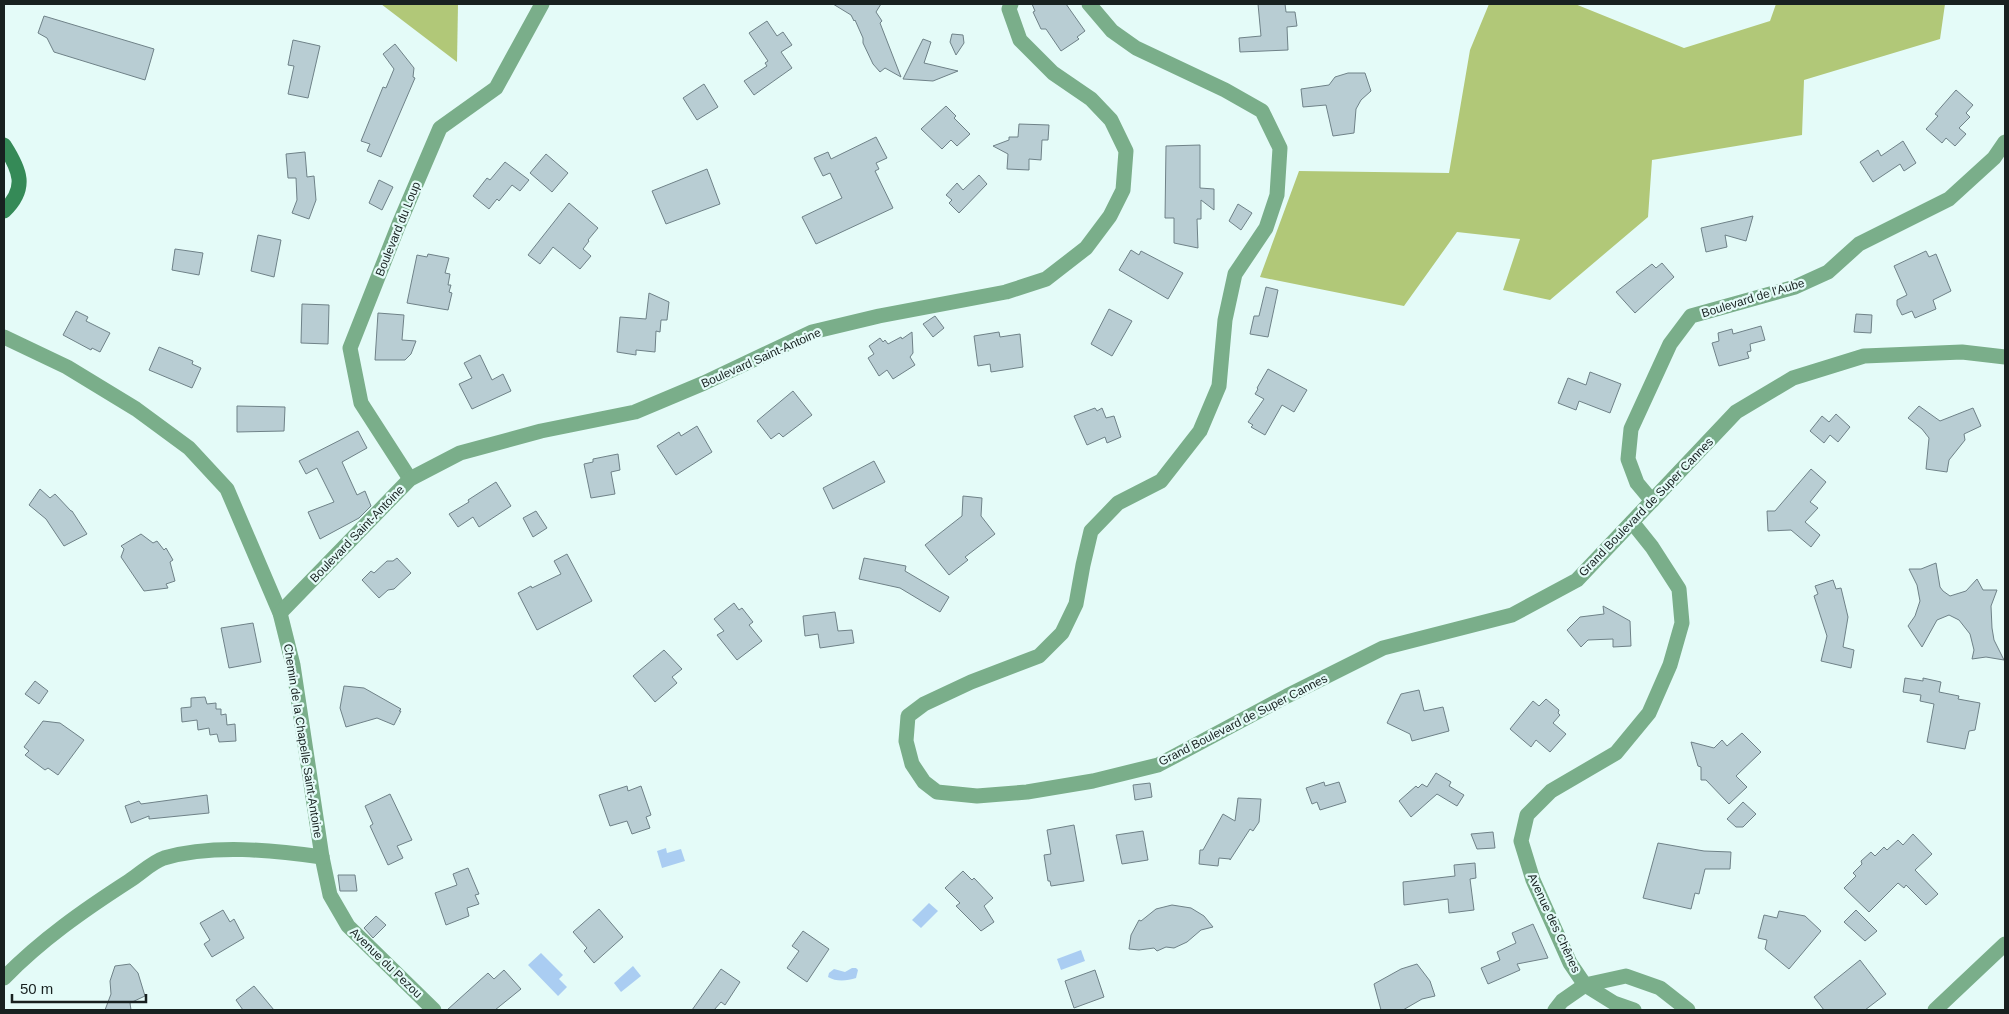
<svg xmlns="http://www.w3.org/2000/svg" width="2009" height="1014" viewBox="0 0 2009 1014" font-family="Arial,sans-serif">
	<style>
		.forest { fill: #b1c878 }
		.water { fill: #aacdf2 }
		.building { fill: #b8cdd3; stroke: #6f8288 }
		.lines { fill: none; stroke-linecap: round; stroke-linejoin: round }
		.street { stroke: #7aae8a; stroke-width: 15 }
		.secondary { stroke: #358a57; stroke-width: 15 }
		.labels { text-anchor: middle; stroke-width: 4.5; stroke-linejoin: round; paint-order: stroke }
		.street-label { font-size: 12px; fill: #182120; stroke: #e4fbf8 }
	</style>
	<rect width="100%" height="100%" fill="#e4fbf8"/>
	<!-- forest -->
	<g class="forest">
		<path d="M381,4h77l-1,58z"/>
		<path d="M1489,4h86l109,44 86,-27 6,-17h169l-5,35 -136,41 -2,55 -150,25 -4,57 -98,83 -47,-10 17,-51 -63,-7 -53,74 -144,-29 39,-106 150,2 21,-123z"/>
	</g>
	<!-- water -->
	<g class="water">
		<path d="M666,848l1,5 14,-4 4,12 -23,7 -5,-17z"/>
		<path d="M929,903l9,8 -17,17 -9,-8z"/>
		<path d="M1081,950l4,11 -24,9 -4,-11z"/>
		<path d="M541,953l22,22 -4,4 8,8 -9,9 -30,-31z"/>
		<path d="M633,966l8,10 -20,16 -7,-9z"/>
		<path d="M852,968h4l2,2 -2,8c-9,3 -20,4 -28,-1l1,-4 5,-4 11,3z"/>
	</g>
	<!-- building -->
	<g class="building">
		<path d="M833,4h48l-5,8 6,9 -2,2 21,54 -16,-9 -5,4 -7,-8 -10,-21v-5l-8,-18 -1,1 -3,-6z"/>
		<path d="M1032,4h34l19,27 -8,6 2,2 -18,12 -15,-22h-5l-8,-17 2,-1z"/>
		<path d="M1258,4h27l1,8h9l2,14 -10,1 1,23 -48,2 -1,-14 22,-2z"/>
		<path d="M44,16l110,33 -9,31 -91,-28 -7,-14 -9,-5z"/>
		<path d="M767,21l10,15 6,-4 9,13 -11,7 11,16 -38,27 -10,-14 23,-15 -2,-3 3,-2 -19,-28z"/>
		<path d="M952,34l11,1 1,8 -8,12 -6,-13z"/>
		<path d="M923,39l8,3 -7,21 34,8 -25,10 -30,-2z"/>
		<path d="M293,40l27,6 -12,52 -20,-4 6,-28 -6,-1z"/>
		<path d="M395,44l19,24 -1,9 2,1 -34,79 -14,-6 3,-7 -9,-3 22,-54 3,1 8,-19 -11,-15z"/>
		<path d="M1348,73h17l6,18 -10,9 -5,9 -2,24 -21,3 -7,-31 -23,2 -2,-18 28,-4 6,-8z"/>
		<path d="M704,84l14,23 -21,13 -14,-22z"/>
		<path d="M1956,90l17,15 -7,8 4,4 -11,11 7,6 -11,12 -9,-8 -4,5 -16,-14 12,-13 -3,-2z"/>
		<path d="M946,106l10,10 -2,2 16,16 -13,12 -6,-6 -9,9 -21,-20z"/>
		<path d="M1019,124l30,1 -1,15h-6l-1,20 -12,-1v11l-22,-1 1,-15 -15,-8 16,-6v-3h9z"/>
		<path d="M876,137l11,21 -11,5 3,6 -4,2 18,37 -77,36 -14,-27 40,-19 -12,-25 -7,3 -9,-18 14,-6 3,7z"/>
		<path d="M1903,141l13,22 -12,8 -4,-7 -27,18 -13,-20 18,-12 3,6z"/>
		<path d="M1200,145v43l14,1v21l-13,-10v19h-4l1,29 -24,-5v-25h-9l1,-72z"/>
		<path d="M305,152l2,25 7,-1 2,24 -7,19 -17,-6 5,-13 -1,-22h-8l-2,-24z"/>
		<path d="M546,154l22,19 -16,19 -22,-19z"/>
		<path d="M505,162l24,18 -9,11 -8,-6 -13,16 -2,-2 -8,10 -16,-13 14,-18 3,2z"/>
		<path d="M707,169l13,35 -54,20 -14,-33z"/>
		<path d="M979,175l8,9 -28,29 -10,-10 3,-3 -6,-5 11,-12 6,7z"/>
		<path d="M379,180l14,7 -11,23 -13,-7z"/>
		<path d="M569,203l29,25 -10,12 1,1 -6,8 8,7 -11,13 -27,-22 -13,17 -12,-9z"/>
		<path d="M1238,204l14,9 -11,17 -12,-9z"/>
		<path d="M1753,216l-7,25 -21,-6 2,12 -21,5 -5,-24z"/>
		<path d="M258,235l23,5 -7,37 -23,-6z"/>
		<path d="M175,249l28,4 -4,22 -27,-5z"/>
		<path d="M1131,250l8,5 2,-4 42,22 -15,26 -49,-29z"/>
		<path d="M1926,251l3,6 7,-3 15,37 -18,9 3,9 -21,9 -3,-7 -10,4 -5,-10v-5l10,-5 -13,-29z"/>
		<path d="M428,254l21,4 -4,15 5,1 -2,11h3l-2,7 3,1 -4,17 -41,-7 10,-48 10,2z"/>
		<path d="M1662,263l12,14 -39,36 -19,-21 36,-28 4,4z"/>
		<path d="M1266,287l12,3 -10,47 -18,-3 4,-18h5z"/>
		<path d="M649,293l20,9 -2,18h-6l-1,12 -4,-1 -1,21 -19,-2v5l-19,-3 3,-35 26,2z"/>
		<path d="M302,304l27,1 -1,39 -27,-1z"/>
		<path d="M1109,309l23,12 -20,35 -21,-12z"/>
		<path d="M76,311l12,6 -2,4 24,12 -10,19 -8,-4 -1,2 -28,-15z"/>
		<path d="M378,313l26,2 -2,25 14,1 -5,13 -6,6h-30z"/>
		<path d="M1856,314l16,1 -1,18 -17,-1z"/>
		<path d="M935,316l9,12 -11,9 -10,-13z"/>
		<path d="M1761,326l4,14 -15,4 1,7 -4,1 2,6 -30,8 -7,-23 7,-2 -1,-8 14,-4 1,5z"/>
		<path d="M912,332l1,21 -3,4 5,8 -22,14 -6,-9 -8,6 -11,-18 6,-4 -5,-8 11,-8 3,4 2,-2 3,4 13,-7 1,2z"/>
		<path d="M999,332l1,5 20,-3 3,33 -32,5 -1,-8 -12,2 -4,-30z"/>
		<path d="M159,347l34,14 -1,3 9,4 -9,20 -43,-18z"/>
		<path d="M480,355l12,25 11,-6 8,17 -39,18 -13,-25 13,-6 -8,-15z"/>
		<path d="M1268,369l39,21 -13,22 -12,-7 -17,30 -14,-8 2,-2 -5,-3 16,-23 -9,-5 3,-5 -1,-1z"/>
		<path d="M1590,372l31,12 -11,29 -31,-12 -3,9 -18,-7 10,-25 18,7z"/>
		<path d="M793,391l19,24 -29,22 -4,-4 -8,6 -14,-18z"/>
		<path d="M237,406l48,1 -1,24 -47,1z"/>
		<path d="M1919,406l21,15 33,-13 8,18 -17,8 1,6 -16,20 -2,12 -21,-3 3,-31 -7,-9 -14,-11z"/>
		<path d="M1095,408l2,3 5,-3 4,10 8,-2 7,21 -14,6 -2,-6 -18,8 -13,-29z"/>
		<path d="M1836,414l14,13 -12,15 -8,-7 -6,8 -14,-12 12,-15 7,6z"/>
		<path d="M697,426l15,26 -36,23 -19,-29 22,-14 2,4z"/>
		<path d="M358,431l9,17 -25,14 15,33 8,-4 6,15 -12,12 -39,21 -12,-27 26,-10 -17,-34 -11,6 -7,-13z"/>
		<path d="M618,454l2,16 -9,2 4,22 -24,4 -7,-34 9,-2v-3z"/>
		<path d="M874,461l11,21 -52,27 -10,-21z"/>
		<path d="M1811,469l15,13 -16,20 8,6 -13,14 15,13 -9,12 -20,-17 -23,1 -1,-20h8z"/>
		<path d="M496,482l15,24 -32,21 -6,-10 -15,10 -9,-13 20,-12 -1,-2z"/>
		<path d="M40,489l10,9 5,-4 16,17h1l15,23 -23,12 -18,-27 -17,-14z"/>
		<path d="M963,496l19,2 -1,18 14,18 -30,23 3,3 -19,15 -24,-30 37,-29z"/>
		<path d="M536,511l11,17 -14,9 -10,-19z"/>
		<path d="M141,534l12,9 4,-2 7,9 2,-2 7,12 -3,2 5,19 -9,3 2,4 -24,3 -23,-34 3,-8 -3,-3z"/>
		<path d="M567,554l25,47 -55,29 -19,-37 13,-7 1,2 29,-14 -7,-13z"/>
		<path d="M397,558l14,15 -17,16 -6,1 -9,8 -17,-18 9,-9 3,2 13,-12h6z"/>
		<path d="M864,558l42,8 -1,5 44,26 -9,15 -40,-24 -41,-9z"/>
		<path d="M1936,563l4,24 3,4 7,5 16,-5 11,-12 6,11h14l-6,16 1,22 2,12 10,20 -18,-3 -14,2 2,-9 -4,-16 -11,-14 -10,-5 -12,5 -15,27 -14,-21 7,-10 5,-15 -3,-16 -8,-16h12z"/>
		<path d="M1833,580l3,9 5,-1 7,29 -5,30 11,3 -3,18 -30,-7 6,-25 -13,-40 4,-2 -3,-8z"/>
		<path d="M734,603l5,7 3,-2 11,14 -4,3 13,16 -25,19 -20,-25 7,-4 -10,-12z"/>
		<path d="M1603,606l27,15 1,25 -18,1v-8l-25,1 -7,7 -14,-17 13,-13 24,-3z"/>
		<path d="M835,612l3,19 14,-1 2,13 -34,5 -2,-14 -13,2 -2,-20z"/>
		<path d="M253,623l8,39 -32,6 -8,-40z"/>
		<path d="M664,650l18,19 -10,8 5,6 -22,19 -22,-26z"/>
		<path d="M1905,678l18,3v-3l18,4 -2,10 20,4 -1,3 22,4 -5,27 -6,1 -4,18 -38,-7 7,-38 -14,-3 1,-6 -18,-3z"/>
		<path d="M35,681l13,10 -9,13 -14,-10z"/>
		<path d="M344,686l20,2 37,21 -2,2h2l-7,14 -17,-7 -31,9 -6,-19z"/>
		<path d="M1419,690l5,21 19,-4 6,24 -37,10 -2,-7 -23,-11 14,-29z"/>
		<path d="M205,697l2,7 9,-1v6h5v6l5,-1 1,11 8,-1 1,17 -17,1 -2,-8 -7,1 -1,-7 -11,2 -1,-10 -15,2 -1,-14 10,-1v-9z"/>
		<path d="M1546,699l13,11 -1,3 2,2 -7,8 13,11 -16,18 -14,-12 -5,7 -21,-18 23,-28 6,5z"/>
		<path d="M43,721l17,2 24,17 -26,35 -10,-7 -3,2 -20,-15 4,-4 -5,-4z"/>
		<path d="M1742,733l19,19 -25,24 11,11 -18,17 -23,-24h-5v-13l-3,-1 -7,-24 23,6 8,-8 5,6z"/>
		<path d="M1436,773l15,9 -2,4 15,9 -7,11 -20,-12 -26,23 -12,-16 17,-15 2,2 4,-4 5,3z"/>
		<path d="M1324,782l1,4 14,-4 7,20 -26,8 -3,-8 -5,2 -6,-16z"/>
		<path d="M1150,783l2,14 -17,3 -2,-15z"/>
		<path d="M627,786l1,5 13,-5 10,29 -5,2 4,11 -18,6 -5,-13 -17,5 -11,-31z"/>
		<path d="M390,794l22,46 -15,6 6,12 -15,7 -18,-39 3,-2 -8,-18z"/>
		<path d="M207,795l2,18 -60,6v-3l-18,7 -6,-17 14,-5 2,3z"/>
		<path d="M1238,798l23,1 -2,23 -6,9 -3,-2 -20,31v-1l-11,-1 -1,8 -19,-2 1,-14h3l20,-36 12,7z"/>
		<path d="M1743,802l13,12 -13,13h-7l-9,-8z"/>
		<path d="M1074,825l10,56 -33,5 -1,-5h-2l-4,-26 7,-1 -4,-24z"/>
		<path d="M1143,831l5,29 -26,4 -6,-29z"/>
		<path d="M1493,832l2,16 -18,1 -6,-15z"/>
		<path d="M1913,834l19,20 -17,16 23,24 -12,11 -20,-20 -2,3 -6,-5 -29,29 -25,-24 12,-12 -3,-3 9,-9 -1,-3 10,-9 4,4 9,-9 3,3 11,-10 5,5z"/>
		<path d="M1658,843l46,8 27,1 -1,17h-25l-6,25 -4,-1 -4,16 -48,-11z"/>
		<path d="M1475,863l1,15 -6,1 4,31 -25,3 -1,-14 -44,6 -1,-23 52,-6 -1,-11z"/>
		<path d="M468,868l11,26 -4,1 4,9 -12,4 2,8 -23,9 -11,-32 22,-8 -4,-11z"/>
		<path d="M963,871l9,9 2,-2 19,20 -9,8 10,16 -13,9 -25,-25 4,-3 -15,-15z"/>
		<path d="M338,875h17l2,16h-17z"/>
		<path d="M1172,905l19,3 13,8 9,11 -12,3 -14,12 -13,6 -8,-1 -9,4 -3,-3 -15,2 -10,-1 2,-14 8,-15 2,1 15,-12z"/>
		<path d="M599,909l24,28 -29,26 -10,-12 3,-3 -14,-16z"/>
		<path d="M223,910l7,12 4,-3 10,19 -32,19 -8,-13 6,-4 -10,-17z"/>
		<path d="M1856,910l21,21 -12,10 -21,-19z"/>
		<path d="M1779,911l26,5 16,15 -32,38 -24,-20 2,-9 -9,-2 6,-23 13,3z"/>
		<path d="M376,916l10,9 -13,13 -9,-10z"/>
		<path d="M1533,924l15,34 -31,6 3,6 -32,14 -7,-16 19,-8 -3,-8 19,-9 -4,-10z"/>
		<path d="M803,931l26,18 -22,33 -20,-14 12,-17 -7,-5z"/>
		<path d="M1860,960l26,34 -21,16h-41l-10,-13z"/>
		<path d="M130,964l8,9 7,23 -15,7 1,7h-26l6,-16 -1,-13 5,-15z"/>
		<path d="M1417,964l13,17 5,15 -13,3 -19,11h-22l-7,-26 27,-15z"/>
		<path d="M721,969l19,13 -15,23 -4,-3 -7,8h-22z"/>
		<path d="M504,970l17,19 -26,21h-48l41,-37 6,6z"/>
		<path d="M1095,970l9,27 -30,11 -9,-27z"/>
		<path d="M254,986l20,24h-31l-7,-10z"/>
	</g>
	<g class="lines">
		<!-- street -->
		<g class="street">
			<path d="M1089,4l23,27 24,17 89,42 37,21 18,37 -3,47 -11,33 -31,46 -10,46 -6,66 -19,45 -39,50 -43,22 -27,28 -8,34 -7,39 -14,29 -23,23 -68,26 -47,22 -16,12 -2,25 6,23 12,18 13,10 40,4 50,-4 66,-11 65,-16 129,-69 96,-48 129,-33 65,-35 159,-168 57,-34 71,-22 98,-4 43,5"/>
			<path d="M4,337l63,30 69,42 53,39 38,41 53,124 13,52 29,192 8,38 18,31 86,84"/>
			<path d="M410,479l-49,-76 -11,-55 49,-124 41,-96 56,-40 46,-84"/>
			<path d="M1652,501l-15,-18 -9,-24 3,-30 39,-85 21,-28 104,-29 33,-15 31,-28 90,-45 45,-41 11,-16"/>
			<path d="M1632,522l20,25 27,42 3,34 -12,42 -21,48 -33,40 -65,38 -24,24 -6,26 12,39 37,83 15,22 29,18 20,7"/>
			<path d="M280,613l130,-134 50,-26 81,-22 94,-19 69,-29 108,-51 67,-16 127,-24 40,-13 40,-31 24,-32 13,-26 3,-39 -15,-31 -20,-21 -38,-26 -33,-33 -11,-31 2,-5"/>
			<path d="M4,978c37,-38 80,-68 125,-97 11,-7 23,-19 35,-23 48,-14 109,-8 158,-1"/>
			<path d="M1555,1010l7,-9 23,-16 41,-9 34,12 28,22"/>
			<path d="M1935,1010l70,-66"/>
		</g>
		<!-- secondary -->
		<path class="secondary" d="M4,145c16,25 24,43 0,66"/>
	</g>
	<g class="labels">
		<!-- street labels -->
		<g class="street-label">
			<text transform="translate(398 229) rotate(-68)" y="4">Boulevard du Loup</text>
			<text transform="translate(1753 298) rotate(-17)" y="4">Boulevard de l'Aube</text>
			<text transform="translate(761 358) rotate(-24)" y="4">Boulevard Saint-Antoine</text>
			<text transform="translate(1646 507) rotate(-46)" y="4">Grand Boulevard de Super Cannes</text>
			<text transform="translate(357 534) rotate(-46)" y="4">Boulevard Saint-Antoine</text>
			<text transform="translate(1243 720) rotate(-27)" y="4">Grand Boulevard de Super Cannes</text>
			<text transform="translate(303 741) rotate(81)" y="4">Chemin de la Chapelle Saint-Antoine</text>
			<text transform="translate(1554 923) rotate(65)" y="4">Avenue des Chênes</text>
			<text transform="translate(386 963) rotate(44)" y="4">Avenue du Pezou</text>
		</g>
	</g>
	<!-- border -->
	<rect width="2009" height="1014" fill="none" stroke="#182120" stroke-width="10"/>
	<!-- scale -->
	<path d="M12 994v8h134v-8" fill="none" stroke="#182120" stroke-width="2.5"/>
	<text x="20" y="994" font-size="15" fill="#182120" stroke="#e4fbf8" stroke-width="4" paint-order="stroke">50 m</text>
</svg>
